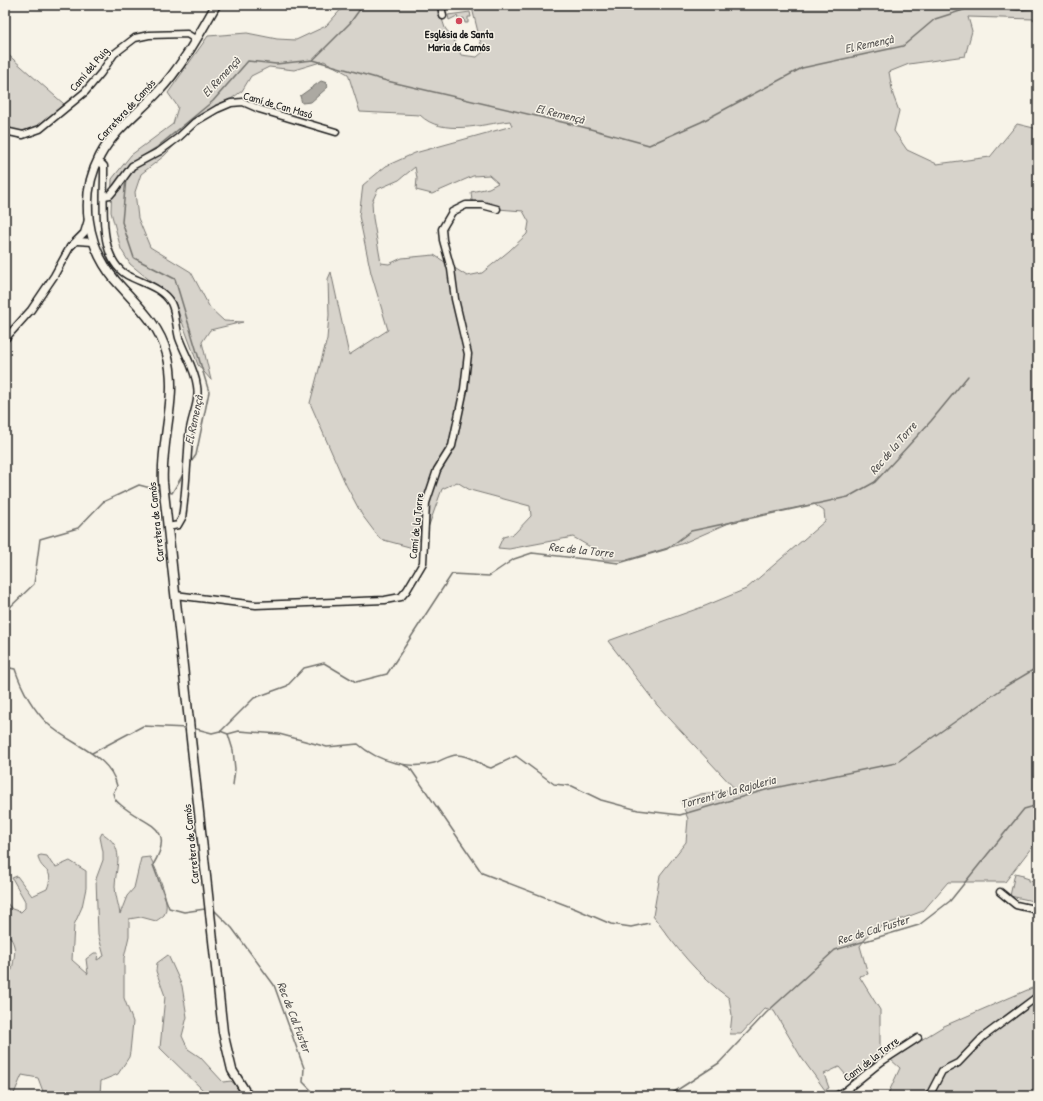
<svg xmlns="http://www.w3.org/2000/svg" width="1043" height="1101" viewBox="0 0 1043 1101" font-family="'Patrick Hand',sans-serif">
	<style>
		.green { fill: #d7d3cb; stroke: #7a7874; fill-rule: evenodd }
		.water { fill: #aca9a2; stroke: #72716c }
		.lines { fill: none; stroke-linecap: round; stroke-linejoin: round }
		.stream { stroke: #72716c; stroke-width: 1.5 }
		.minor-casing { stroke: #1c1c1c; stroke-width: 9 }
		.tertiary-casing { stroke: #1c1c1c; stroke-width: 11 }
		.minor { stroke: #f7f3e8; stroke-width: 6 }
		.tertiary { stroke: #f7f3e8; stroke-width: 8 }
		.poi-dot { fill: #d1495b; stroke: #f7f3e8; stroke-width: 1.5 }
		.labels { text-anchor: middle; stroke-width: 3; stroke-linejoin: round; paint-order: stroke }
		.poi-label { font-size: 11px; font-weight: bold; fill: #1c1c1c; stroke: #f7f3e8 }
		.street-label { font-size: 11px; fill: #1c1c1c; stroke: #f7f3e8 }
		.water-label { font-size: 12px; font-style: italic; fill: #565452; stroke: #f7f3e8 }
	</style>
	<rect width="100%" height="100%" fill="#f7f3e8"/>
	<filter id="ink" filterUnits="userSpaceOnUse"><feTurbulence type="fractalNoise" baseFrequency=".025" numOctaves="2"/><feDisplacementMap in="SourceGraphic" scale="8" xChannelSelector="R" yChannelSelector="G"/><feConvolveMatrix kernelMatrix="1 2 1 2 8 2 1 2 1" color-interpolation-filters="sRGB"/></filter>
	<g filter="url(#ink)">
		<!-- green -->
		<g class="green">
			<path d="M345,5h93v11h3l4,12 8,10 8,17 16,2 6,-5 -10,-40v-7h565v20l-4,-6 -66,-2 4,14 -7,25 -56,8 -20,8 4,23 6,16 -5,20 13,19 30,14 53,-7 27,-33 21,5v710l-33,43h-57l-25,29 -51,19 -12,16 8,28 -9,2 21,34v45l-28,27 -13,-15 -15,7 5,14 -4,2 -24,-33 -27,-46 -9,-3 -24,26h-11l2,-19 -3,-17c-31,-22 -54,-52 -76,-82l7,-41 26,-33 2,-23 -7,-18 20,-7 34,-5 -78,-84 -49,-64 97,-35 41,-17 79,-68 -1,-10 -10,-7 -78,16 -55,24 -54,16h-23l-12,-12 -19,-11 -64,12 -11,-1 5,-11 11,-3 17,-18 -1,-10 -60,-16 -13,-8 -15,7 -14,39 -15,20 -33,-9 -18,-24 -16,-30 -36,-82 17,-64 2,-24 -1,-36 3,-7 18,83 39,-25 -17,-57 -12,-57 4,-31 23,-19 29,-13 97,-27 -2,-5c-27,3 -68,16 -90,-6l-60,-3 -12,-38 -24,-13 -30,9 -25,-3 -18,9 -9,15 -51,37 -27,28 -23,18 -6,18 3,26 12,29 41,25 19,36 14,13 19,1 -33,8 -8,12 9,38 -13,-15 -24,-65 -44,-36 -9,-15 -10,-37 1,-33 19,-24 42,-31 5,-17 -10,-14 40,-57 39,-3 30,6 19,1 30,-14zM415,167l2,11 -1,12 16,4 41,-18 16,-1 9,8 -9,5 -18,4 1,9 26,8 25,2 6,11 -2,12 -18,17 -27,22 -15,3 -33,-21 -32,3 -13,6 -8,-1 -8,-45 -1,-16 6,-13 21,-9z"/>
			<path d="M470,12l1,5h-3v6h-3l-1,-5 -6,1 -1,-3 -8,4 -1,-5z"/>
			<path d="M5,52l59,52 -27,23 -17,8 -15,-5z"/>
			<path d="M102,833c24,15 14,31 13,53 0,9 4,20 5,28l7,-18 7,-8 7,-30 9,-1c6,12 22,45 14,58 -2,2 -5,4 -8,6l-15,-4 -12,2v17l-5,22v40l9,24 -3,30 -1,5 -11,17 -17,7 -1,12 2,3h-61l3,-2 -6,-16 -16,-3 -9,21h-8v-121l7,-5c3,-17 6,-25 -7,-39v-30l7,8 9,3 4,-4v-7l-13,-23 5,-2 15,20 15,-7c9,-22 -7,-16 -9,-33l3,-1 6,1 5,8 4,3 14,-6 16,10v17l-4,19 -8,18 -2,35 16,14 -2,-15 8,-6h4l-1,7 7,-4 -6,-22 -2,-55 7,-19v-8l-3,-15z"/>
			<path d="M1015,873l8,2v2l6,2v2l7,1 2,20 -28,-6z"/>
			<path d="M168,955l14,31 5,31 -5,19 6,13 12,8 23,25 8,-1 19,15h-41l-49,-48 5,-52 -9,-25 1,-8z"/>
			<path d="M1038,984v112h-151l13,-28 -10,-9 54,-33 88,-38z"/>
		</g>
		<!-- water -->
		<path class="water" d="M321,81l6,2 1,4 -17,15 -9,1 -2,-7z"/>
		<g class="lines">
			<!-- stream -->
			<g class="stream">
				<path d="M981,5l37,5 20,-2"/>
				<path d="M313,60l37,-37 13,-18"/>
				<path d="M134,162l22,-14 57,-47 35,-40 28,3 37,-4 74,21 196,46 66,18 52,-23 101,-54 101,-22 32,-27 44,-14"/>
				<path d="M126,178l-4,44 12,36 41,21 34,113 -13,63 -7,10"/>
				<path d="M167,492l5,1 12,-20"/>
				<path d="M5,612l29,-28 6,-45 38,-11 25,-26 36,-17 23,6"/>
				<path d="M5,667l10,2c7,21 17,39 33,55 22,21 62,30 69,62l-4,7c1,6 3,8 8,12 24,21 56,20 32,60l16,43 15,4 21,-3"/>
				<path d="M193,728l19,5 8,-2 8,3 11,-3 40,3 48,13 31,-3c19,17 51,26 76,19 7,-2 15,-8 23,-8 14,0 22,10 34,13l25,-12 38,28 18,2 29,14 37,10 42,5 89,-26 127,-26 110,-77 32,-19"/>
				<path d="M221,731l33,-33 33,-12 17,-18 20,-5 32,19 31,-8 65,-100 37,2 25,-17 18,-6 87,10 48,-14 24,-18 157,-34 27,-15 56,-61 37,-45"/>
				<path d="M228,734l5,16 2,19 -2,16"/>
				<path d="M92,753l51,-27 44,2"/>
				<path d="M404,765l6,3 72,105 94,36 35,15 20,3 18,-4"/>
				<path d="M214,910l18,18 42,57 30,83 -1,14 14,14"/>
				<path d="M668,1096l51,-33 47,-50 69,-63 84,-25 31,-24 74,-92 14,-4"/>
			</g>
			<defs>
				<g id="minor">
					<path d="M441,5l2,11"/>
					<path d="M5,131l18,4 17,-6 45,-37 16,-19 13,-19 21,-16 14,-3 38,-1 8,5"/>
					<path d="M98,160l6,6c1,32 -9,96 27,111 14,7 31,11 40,26 5,10 5,24 8,35 6,17 16,31 18,48 3,17 -7,33 -8,50 -2,28 -3,55 -7,82l-4,7 -10,2"/>
					<path d="M104,196l6,-1 6,-7 16,-22 28,-15 19,-14 16,-15 22,-13 14,-6 12,-1 16,7 77,23"/>
					<path d="M77,241l16,1"/>
					<path d="M5,339l26,-29 23,-34 16,-29 14,-14 4,-13"/>
					<path d="M175,595l81,10 129,-5 16,-3 6,-7 16,-27 3,-60 11,-33 15,-24 12,-57 4,-35 -13,-55 -4,-30 -8,-29 -1,-11 10,-17 14,-7h16l15,4"/>
					<path d="M1000,892l16,13 22,5"/>
					<path d="M836,1096l9,-5 36,-29 37,-24"/>
					<path d="M929,1096l13,-25 16,-8 25,-26 55,-41"/>
				</g>
				<path id="tertiary" d="M216,5c-17,30 -35,63 -59,88 -19,20 -44,38 -57,63 -21,40 -14,89 15,124 20,23 44,43 52,74 12,42 -7,86 -4,129l60,549 9,38 16,26"/>
			</defs>
			<!-- minor casing -->
			<use href="#minor" class="minor-casing"/>
			<!-- tertiary casing -->
			<use href="#tertiary" class="tertiary-casing"/>
			<!-- minor -->
			<use href="#minor" class="minor"/>
			<!-- tertiary -->
			<use href="#tertiary" class="tertiary"/>
		</g>
	</g>
	<!-- markers -->
	<circle class="poi-dot" cx="459" cy="21" r="4"/>
	<g class="labels">
		<!-- poi labels -->
		<g class="poi-label">
			<text x="459" y="38">Església de Santa<tspan x="459" dy="13">Maria de Camós</tspan></text>
		</g>
		<!-- street labels -->
		<g class="street-label">
			<text transform="translate(89 69) rotate(-50)" y="4">Camí del Puig</text>
			<text transform="translate(278 105) rotate(16)" y="4">Camí de Can Masó</text>
			<text transform="translate(126 110) rotate(-47)" y="4">Carretera de Camós</text>
			<text transform="translate(156 522) rotate(-96)" y="4">Carretera de Camós</text>
			<text transform="translate(416 526) rotate(-84)" y="4">Camí de la Torre</text>
			<text transform="translate(191 844) rotate(-96)" y="4">Carretera de Camós</text>
			<text transform="translate(871 1059) rotate(-37)" y="4">Camí de la Torre</text>
		</g>
		<!-- water labels -->
		<g class="water-label">
			<text transform="translate(869 44) rotate(-12)" y="4">El Remençà</text>
			<text transform="translate(221 77) rotate(-47)" y="4">El Remençà</text>
			<text transform="translate(560 114) rotate(14)" y="4">El Remençà</text>
			<text transform="translate(194 420) rotate(-78)" y="4">El Remençà</text>
			<text transform="translate(893 448) rotate(-49)" y="4">Rec de la Torre</text>
			<text transform="translate(581 550) rotate(6)" y="4">Rec de la Torre</text>
			<text transform="translate(728 792) rotate(-15)" y="4">Torrent de la Rajoleria</text>
			<text transform="translate(873 930) rotate(-17)" y="4">Rec de Cal Fuster</text>
			<text transform="translate(294 1017) rotate(69)" y="4">Rec de Cal Fuster</text>
		</g>
	</g>
	<!-- margin -->
	<rect width="1043" height="1101" fill="none" stroke="#f7f3e8" stroke-width="20"/>
	<rect x="10" y="10" width="1023" height="1081" fill="none" stroke="#1c1c1c" stroke-width="1.5" filter="url(#ink)"/>
</svg>
